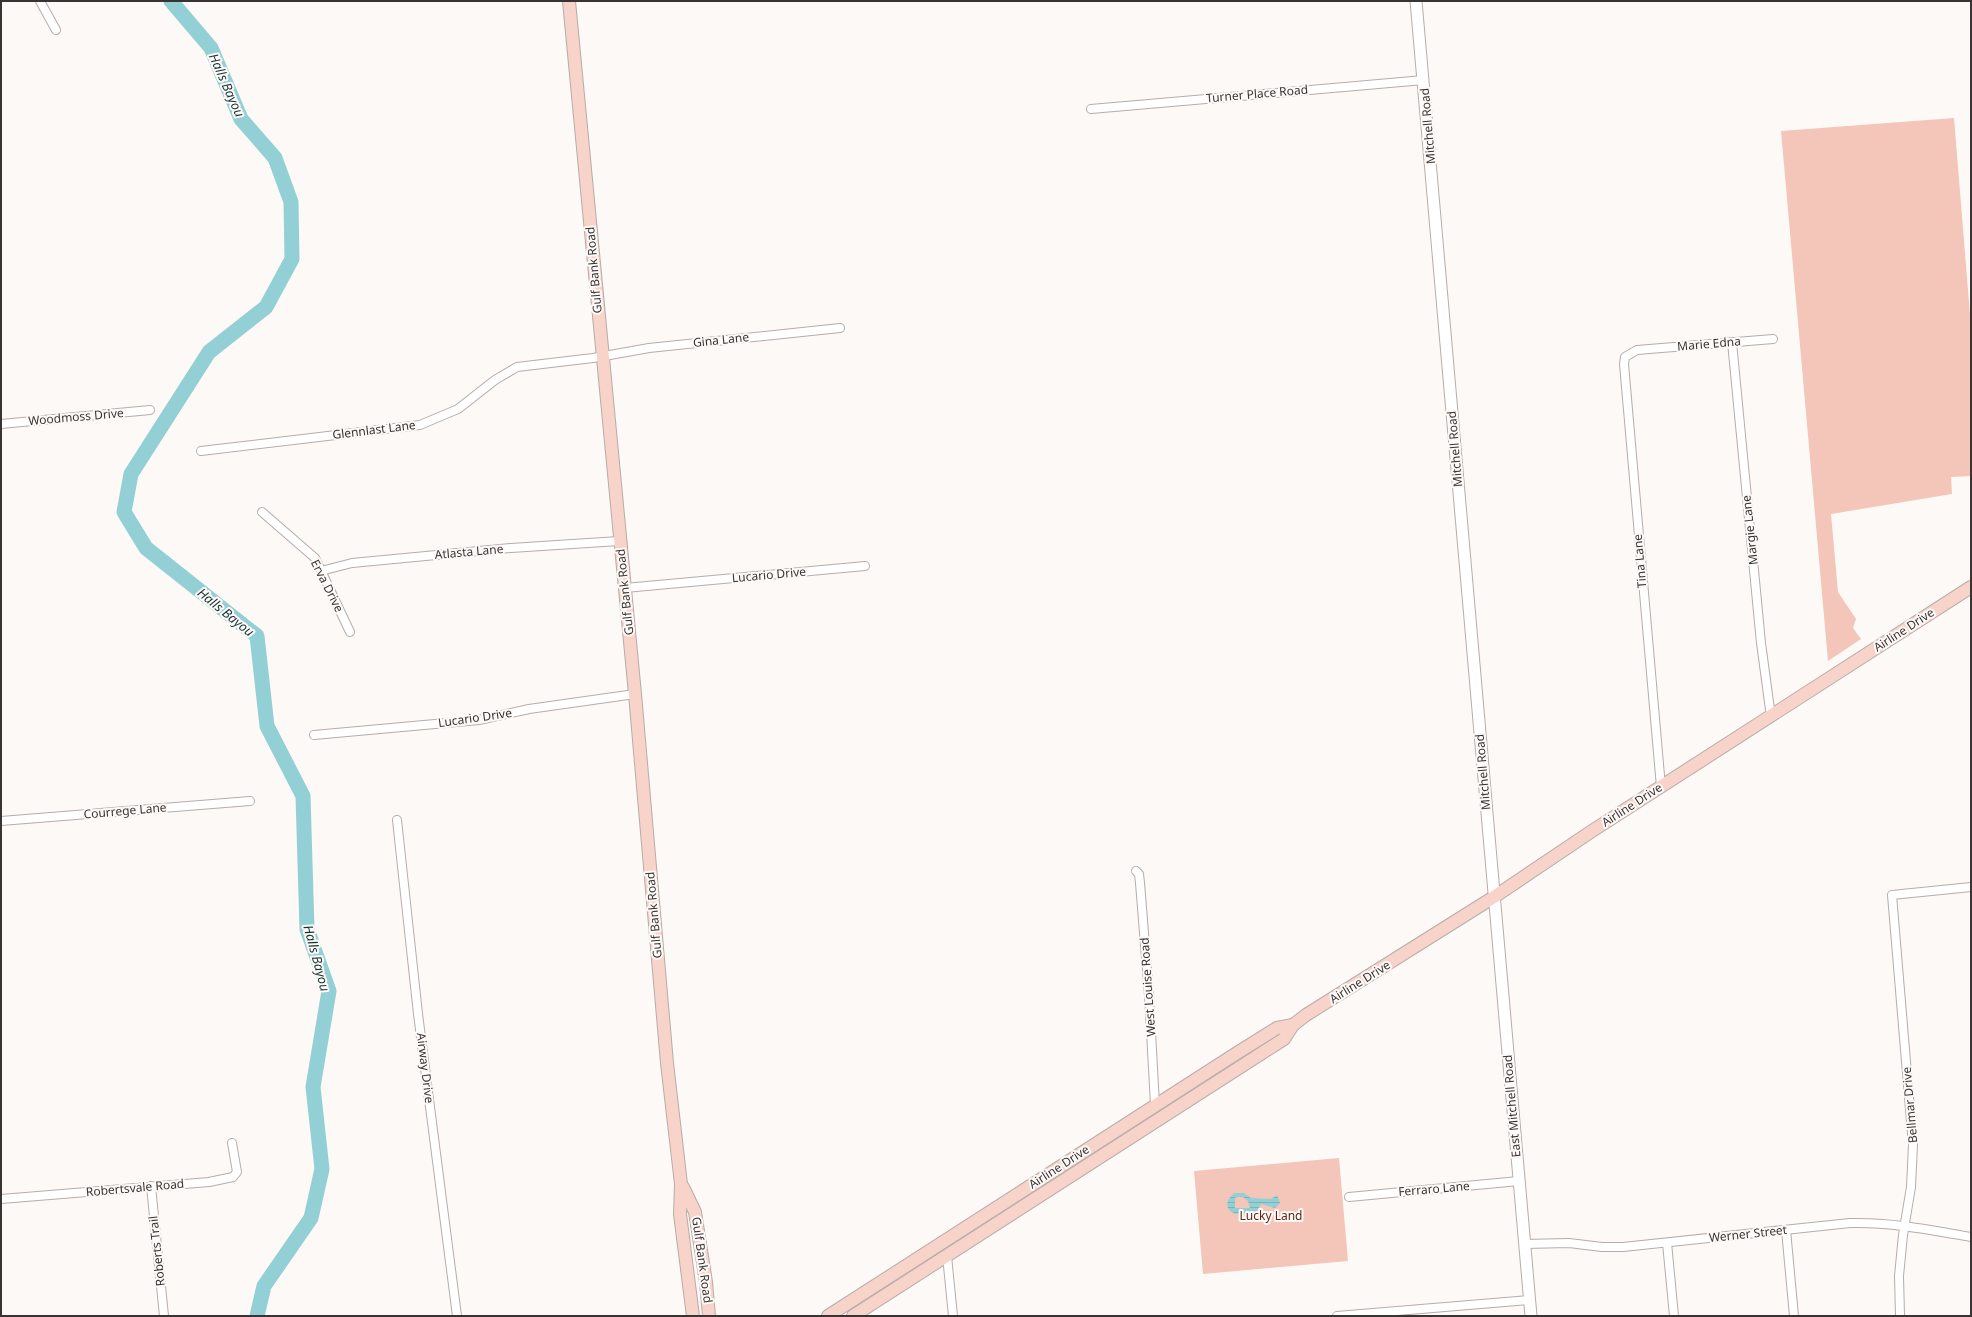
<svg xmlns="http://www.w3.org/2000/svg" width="1972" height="1317" viewBox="0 0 1972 1317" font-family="'Noto Sans',sans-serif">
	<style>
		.green { fill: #f3c6b9 }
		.water { fill: url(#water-rules); fill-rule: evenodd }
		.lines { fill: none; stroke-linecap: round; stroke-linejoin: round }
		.river { stroke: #93d0d5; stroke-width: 15 }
		.minor-casing { stroke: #b7aca9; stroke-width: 10 }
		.tertiary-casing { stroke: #b7aca9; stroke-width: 13 }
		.secondary-casing { stroke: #b7aca9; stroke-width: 14 }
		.minor { stroke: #fff; stroke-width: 8 }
		.tertiary { stroke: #fff; stroke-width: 11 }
		.secondary { stroke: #f8d3c9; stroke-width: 12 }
		.labels { text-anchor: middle; stroke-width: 4; stroke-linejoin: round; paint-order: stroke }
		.street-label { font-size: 12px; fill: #393433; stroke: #fdf9f7 }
		.park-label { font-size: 12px; fill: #612414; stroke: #fdf9f7 }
		.water-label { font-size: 13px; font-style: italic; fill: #153436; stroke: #fdf9f7 }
	</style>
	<defs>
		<pattern id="water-rules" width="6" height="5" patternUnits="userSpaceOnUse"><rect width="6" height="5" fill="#93d0d5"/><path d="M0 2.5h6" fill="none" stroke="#80b3b7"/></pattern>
	</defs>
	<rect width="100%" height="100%" fill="#fdf9f7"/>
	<!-- green -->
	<g class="green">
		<path d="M1954,118l17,209v149l-20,1 1,17 -121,20 7,78 18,27 -3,9 8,11 -33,22 -47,-530z"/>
		<path d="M1339,1158l9,103 -145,13 -9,-103z"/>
	</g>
	<!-- water -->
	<path class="water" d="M1234,1193h10l7,5 20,1 6,-4 3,8 -5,5 -14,-4 -4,7c-16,9 -42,0 -23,-18zM1237,1197h6l5,4 2,7h-15v-10z"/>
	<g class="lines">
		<!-- river -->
		<path class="river" d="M171,1l40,47 30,71 34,39 16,44 1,57 -26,48 -57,45 -78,122 -7,38 22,36 111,88 10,90 36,70 4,133 22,62 -16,96 9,82 -11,49 -47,68 -7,30"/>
		<defs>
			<g id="minor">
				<path d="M40,1l16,29"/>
				<path d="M1091,109l333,-29"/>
				<path d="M1732,342l29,301 10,74"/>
				<path d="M1,424l149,-14"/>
				<path d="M201,451l219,-26 38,-16 37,-29 22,-13 76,-9 56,-10 191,-20"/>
				<path d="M262,512l53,46 35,74"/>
				<path d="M321,571l31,-8 159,-15 108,-7"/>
				<path d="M625,588l240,-22"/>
				<path d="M314,735l165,-15 50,-11 106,-15"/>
				<path d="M1661,787l-37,-423 1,-7 12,-7 136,-11"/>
				<path d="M397,820l21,194 39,302"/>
				<path d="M1,821l249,-20"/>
				<path d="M1136,871l3,3 1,9 9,112 6,110"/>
				<path d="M151,1186l13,130"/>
				<path d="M1349,1197l170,-16"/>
				<path d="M1,1199l208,-17 24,-5 4,-5 -5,-29"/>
				<path d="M1786,1230l8,86"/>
				<path d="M1667,1243l7,73"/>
				<path d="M1524,1244l45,-1 33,4h21l227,-24c41,-1 81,7 121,14"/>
				<path d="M947,1256l6,60"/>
				<path d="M1337,1316l193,-16"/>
				<path d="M1900,1316l-1,-40 4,-41 8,-48 2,-42 -21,-250 79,-8"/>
			</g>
			<path id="tertiary" d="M1416,1l115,1315"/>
			<g id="secondary">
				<path d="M569,1l66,693 32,369 14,121 -1,30 13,102"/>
				<path d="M683,1187l12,25 11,70 3,34"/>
				<path d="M828,1316l409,-263 40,-25 16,-3"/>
				<path d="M853,1316l431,-277 9,-14 13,-10 188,-118 98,-66 379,-244"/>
			</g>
		</defs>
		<!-- minor casing -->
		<use href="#minor" class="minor-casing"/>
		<!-- tertiary casing -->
		<use href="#tertiary" class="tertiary-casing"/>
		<!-- secondary casing -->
		<use href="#secondary" class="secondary-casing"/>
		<!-- minor -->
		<use href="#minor" class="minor"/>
		<!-- tertiary -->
		<use href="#tertiary" class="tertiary"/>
		<!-- secondary -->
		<use href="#secondary" class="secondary"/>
	</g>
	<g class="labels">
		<!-- street labels -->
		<g class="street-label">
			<text transform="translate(1257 94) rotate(-5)" y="4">Turner Place Road</text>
			<text transform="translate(1428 126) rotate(-95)" y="4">Mitchell Road</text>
			<text transform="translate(594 270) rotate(-95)" y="4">Gulf Bank Road</text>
			<text transform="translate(721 340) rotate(-6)" y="4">Gina Lane</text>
			<text transform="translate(1709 344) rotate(-5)" y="4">Marie Edna</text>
			<text transform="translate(76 417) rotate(-5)" y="4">Woodmoss Drive</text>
			<text transform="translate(374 430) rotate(-7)" y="4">Glennlast Lane</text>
			<text transform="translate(1455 449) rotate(-95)" y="4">Mitchell Road</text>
			<text transform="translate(1750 530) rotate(-96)" y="4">Margie Lane</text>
			<text transform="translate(469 552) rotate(-5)" y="4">Atlasta Lane</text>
			<text transform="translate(1640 561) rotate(-95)" y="4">Tina Lane</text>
			<text transform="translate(769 575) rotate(-5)" y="4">Lucario Drive</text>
			<text transform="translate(327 586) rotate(63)" y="4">Erva Drive</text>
			<text transform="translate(625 592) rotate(-96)" y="4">Gulf Bank Road</text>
			<text transform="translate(1904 630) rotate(-33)" y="4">Airline Drive</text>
			<text transform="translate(475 718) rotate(-8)" y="4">Lucario Drive</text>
			<text transform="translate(1483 772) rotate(-95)" y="4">Mitchell Road</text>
			<text transform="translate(1632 805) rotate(-33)" y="4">Airline Drive</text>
			<text transform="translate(125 811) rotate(-5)" y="4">Courrege Lane</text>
			<text transform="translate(654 915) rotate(-95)" y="4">Gulf Bank Road</text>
			<text transform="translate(1360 982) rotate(-32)" y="4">Airline Drive</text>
			<text transform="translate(1148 987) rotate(-94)" y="4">West Louise Road</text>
			<text transform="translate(425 1068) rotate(83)" y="4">Airway Drive</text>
			<text transform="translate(1910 1105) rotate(-95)" y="4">Bellmar Drive</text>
			<text transform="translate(1512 1106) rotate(-95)" y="4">East Mitchell Road</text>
			<text transform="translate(1059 1167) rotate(-33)" y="4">Airline Drive</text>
			<text transform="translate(135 1188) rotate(-5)" y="4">Robertsvale Road</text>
			<text transform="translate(1434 1189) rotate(-5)" y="4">Ferraro Lane</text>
			<text transform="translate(1748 1234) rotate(-6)" y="4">Werner Street</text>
			<text transform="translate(157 1251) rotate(-96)" y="4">Roberts Trail</text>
			<text transform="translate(702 1260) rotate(82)" y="4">Gulf Bank Road</text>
		</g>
		<!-- park labels -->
		<g class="park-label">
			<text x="1271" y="1220">Lucky Land</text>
		</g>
		<!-- water labels -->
		<g class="water-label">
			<text transform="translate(227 85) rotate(66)" y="5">Halls Bayou</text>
			<text transform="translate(226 612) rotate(39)" y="5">Halls Bayou</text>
			<text transform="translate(317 958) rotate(75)" y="5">Halls Bayou</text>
		</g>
	</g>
	<!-- border -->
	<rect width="1972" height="1317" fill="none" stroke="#393433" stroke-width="4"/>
</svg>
